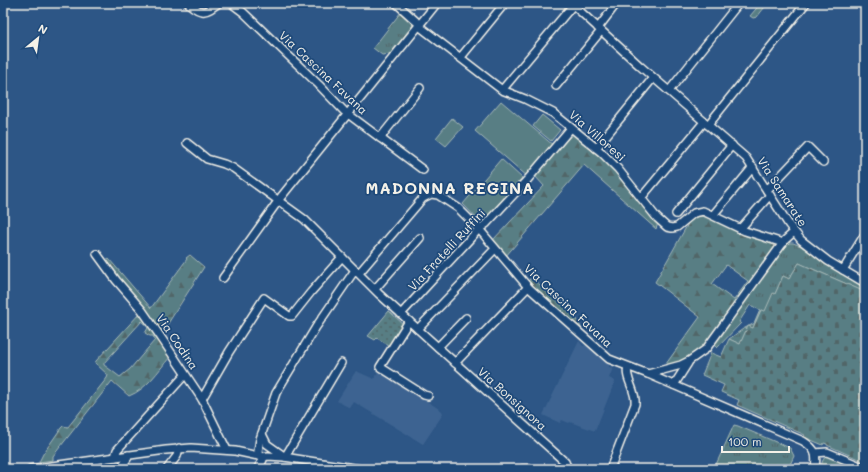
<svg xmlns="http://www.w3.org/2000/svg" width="868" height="472" viewBox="0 0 868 472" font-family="Mali,sans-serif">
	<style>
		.built { fill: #3e6491 }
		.grass { fill: url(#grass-tufts); stroke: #a6b8b6 }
		.forest { fill: url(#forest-firs); stroke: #a6b8b6; fill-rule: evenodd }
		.cemetery { fill: url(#cemetery-stones); stroke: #a6b8b6 }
		.park { fill: #587e84; stroke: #a6b8b6 }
		.garden { fill: url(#garden-dots); stroke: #a6b8b6 }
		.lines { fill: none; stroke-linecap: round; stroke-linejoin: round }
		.minor-casing { stroke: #f4f1e8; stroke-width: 10 }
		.minor { stroke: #1f4a7a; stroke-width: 7 }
		.labels { text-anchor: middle; stroke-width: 3.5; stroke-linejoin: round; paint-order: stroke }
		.street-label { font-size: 12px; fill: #f4f1e8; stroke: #1f4a7a }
		.district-label { font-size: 16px; font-weight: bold; letter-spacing: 1px; fill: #f4f1e8; stroke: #1f4a7a }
	</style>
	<defs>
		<pattern id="grass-tufts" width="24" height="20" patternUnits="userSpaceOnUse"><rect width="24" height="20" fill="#587e84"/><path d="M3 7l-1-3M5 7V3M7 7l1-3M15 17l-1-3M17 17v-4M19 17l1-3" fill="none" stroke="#516668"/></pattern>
		<pattern id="forest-firs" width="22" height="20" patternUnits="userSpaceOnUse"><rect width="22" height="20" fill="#587e84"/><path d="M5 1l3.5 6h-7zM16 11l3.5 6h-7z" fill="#516668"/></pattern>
		<pattern id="cemetery-stones" width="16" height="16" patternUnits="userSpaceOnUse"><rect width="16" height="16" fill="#587e84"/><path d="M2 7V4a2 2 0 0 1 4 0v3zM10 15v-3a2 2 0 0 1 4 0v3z" fill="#516668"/></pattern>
		<pattern id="garden-dots" width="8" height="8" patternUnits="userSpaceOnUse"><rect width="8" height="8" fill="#587e84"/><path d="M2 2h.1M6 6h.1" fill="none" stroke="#516668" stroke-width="1.8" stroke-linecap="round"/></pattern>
	</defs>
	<rect width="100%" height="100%" fill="#2d5686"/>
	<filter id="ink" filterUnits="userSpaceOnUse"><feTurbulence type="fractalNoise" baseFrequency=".025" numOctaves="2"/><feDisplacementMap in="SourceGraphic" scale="8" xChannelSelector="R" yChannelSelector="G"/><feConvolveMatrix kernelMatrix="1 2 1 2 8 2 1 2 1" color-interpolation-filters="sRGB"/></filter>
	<g filter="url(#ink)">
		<!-- built -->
		<g class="built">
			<path d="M579,341l4,5 4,-1 22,19v3l4,1 -4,10 6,3 -20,50 -25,-9 -1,1 -7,-3 -2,3 -17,-8z"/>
			<path d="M380,370l62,41 1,3 -20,30 -69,-42 -4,6 -13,-7 19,-30 18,8z"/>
			<path d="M267,462h3l35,5 -1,2h-42z"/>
		</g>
		<!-- grass -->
		<g class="grass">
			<path d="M401,12l13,12 -24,30 -8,1 -9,-7z"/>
			<path d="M788,243h5l8,3 26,19 38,23v4l-66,-29 -10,16 -6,-3 -8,18h-2l-8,18 -4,-2 -8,18 -5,-2 -8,18 -11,-5 14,-10 10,-5h1l6,-14 -10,-5 -11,17 2,1 -24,25 -3,-3 1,-3z"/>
			<path d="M734,425l4,1 52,22 4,8 -6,13h-74z"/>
			<path d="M826,456h3l30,13h-39l3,-9z"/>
		</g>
		<!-- forest -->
		<g class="forest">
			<path d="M761,3h7l-11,14 -4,1 -3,-2z"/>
			<path d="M573,133l32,26 53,64 -2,6 -72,-64 -79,92 -13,-16 52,-55 -9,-10z"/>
			<path d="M693,215l14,2 35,17 37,11 -75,103 -27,16 -14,4 37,-51 -45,-35zM726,265l22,16 -14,19 -22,-16z"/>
			<path d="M190,255l14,12 -44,69 -57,-72 6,-5 42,49 36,-49 -1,-1z"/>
			<path d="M531,278l41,31 12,25 -57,-52z"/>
			<path d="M140,313l30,43v1c-12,14 -23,32 -41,39l-17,-15 -59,75v4l-14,2 4,-8 18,-26 2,-2 5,1 39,-49 1,-3 -13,-12 1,-2zM142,321l6,7 -3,5 5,3h3l2,4 -25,29 -10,8 -16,-12v-2z"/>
		</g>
		<!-- cemetery -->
		<path class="cemetery" d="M799,263l66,29v170l-38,-17v-1l-3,-1 -1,2 -19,-8 1,-2 -68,-30 2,-5 -18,-8 3,-7 -22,-10 9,-22 10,4 8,-18 11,5 8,-18 5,2 8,-18 4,1 8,-18 2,1 8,-18 6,3z"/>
		<!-- park -->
		<g class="park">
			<path d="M501,101l53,45 -26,31 -53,-46z"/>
			<path d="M542,115l18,15 -9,11 -18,-15z"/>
			<path d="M452,118l11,9 -17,19 -10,-8z"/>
			<path d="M501,159l21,19 -41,45 -18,-19z"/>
		</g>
		<!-- garden -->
		<path class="garden" d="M389,311l15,14 -12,20h-4l-11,-7 -2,2 -7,-4z"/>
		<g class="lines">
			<defs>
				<g id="minor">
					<path d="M188,3c14,12 17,10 31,0"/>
					<path d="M231,3l12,9 76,73 25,26 79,59"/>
					<path d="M396,3l22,20 1,3 83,64 23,9 28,14 48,39 17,17 39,49 10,9 5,1 5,-1 17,-14 9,-2 42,20 38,12"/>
					<path d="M571,3l69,63 106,92 43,67 12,15 27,21 37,22"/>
					<path d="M598,28l19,-25"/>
					<path d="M461,57l44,-54"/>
					<path d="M556,86l45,-55"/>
					<path d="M502,90l71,-85"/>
					<path d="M669,91l70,-88"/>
					<path d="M708,125l98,-122"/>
					<path d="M380,138l40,-50"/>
					<path d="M187,143l20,16 17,5 9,4 71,51 75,75 186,168 3,7"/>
					<path d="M596,148l57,-70"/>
					<path d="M767,190l41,-43 15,15"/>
					<path d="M641,198l63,-76"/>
					<path d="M676,214l56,-69"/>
					<path d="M713,215l40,-48"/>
					<path d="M740,229l30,-34"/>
					<path d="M97,254l19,26 26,30 18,26 42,63 25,51"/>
					<path d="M843,270l22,-36"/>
					<path d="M359,273l64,-75 8,-4 7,1 20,13 21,21 49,58 81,72 39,15 155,67c13,8 14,13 12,28"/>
					<path d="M223,278l58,-81 156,-194"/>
					<path d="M375,289l45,-51"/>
					<path d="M401,314l78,-85 7,-5 42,-45 43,-51"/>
					<path d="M409,321l-29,46 44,28 4,1"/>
					<path d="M418,329l77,-80"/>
					<path d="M438,347l28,-29"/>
					<path d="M455,363l73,-76"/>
					<path d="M648,374l33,-9 8,-4 17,-12 79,-109 9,-8"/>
					<path d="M674,385l14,-22"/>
					<path d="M202,399l27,-47 35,-54 25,18h3l19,-24 31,-35"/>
					<path d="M262,434l5,10 17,12"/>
					<path d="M815,453l12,-1 38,16"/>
					<path d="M260,455l-2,-4 2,-12 16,-46 40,-66 39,-57"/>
					<path d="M115,457l2,-7 68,-75"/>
					<path d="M285,457l56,-94"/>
					<path d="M30,469l136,-19 25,-2 44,3 28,6 5,-1 16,1 76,12"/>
					<path d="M120,469l7,-10 1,-4"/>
					<path d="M167,469l10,-13 2,-8"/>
					<path d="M257,469l5,-7 2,-5"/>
					<path d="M523,469h13"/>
					<path d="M610,469l25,-65c2,-13 -11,-26 -7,-37"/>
				</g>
			</defs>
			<!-- minor casing -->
			<use href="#minor" class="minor-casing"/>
			<!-- minor -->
			<use href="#minor" class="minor"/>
		</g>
	</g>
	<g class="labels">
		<!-- street labels -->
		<g class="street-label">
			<text transform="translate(323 73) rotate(43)" y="4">Via Cascina Favana</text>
			<text transform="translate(597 136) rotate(41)" y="4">Via Villoresi</text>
			<text transform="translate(782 192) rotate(57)" y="4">Via Samarate</text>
			<text transform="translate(447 250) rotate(-47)" y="4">Via Fratelli Ruffini</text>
			<text transform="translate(568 306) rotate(43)" y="4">Via Cascina Favana</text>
			<text transform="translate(177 342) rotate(56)" y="4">Via Codina</text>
			<text transform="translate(512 399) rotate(42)" y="4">Via Bonsignora</text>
		</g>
		<!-- district labels -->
		<g class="district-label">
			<text x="450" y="194">MADONNA REGINA</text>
		</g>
	</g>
	<!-- margin -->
	<rect width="868" height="472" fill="none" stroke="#1f4a7a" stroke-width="16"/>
	<rect x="8" y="8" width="852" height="456" fill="none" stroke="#f4f1e8" stroke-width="1.5" filter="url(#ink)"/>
	<!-- north arrow -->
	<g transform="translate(38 38) rotate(29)" stroke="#1f4a7a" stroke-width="3" paint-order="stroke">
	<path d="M0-3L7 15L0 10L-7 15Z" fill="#f4f1e8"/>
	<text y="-6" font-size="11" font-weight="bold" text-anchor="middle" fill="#f4f1e8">N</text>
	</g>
	<!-- scale -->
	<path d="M722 446v6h67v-6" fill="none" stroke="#f4f1e8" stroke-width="2"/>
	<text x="728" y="446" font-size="12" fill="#f4f1e8" stroke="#1f4a7a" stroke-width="3" paint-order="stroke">100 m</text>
</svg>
